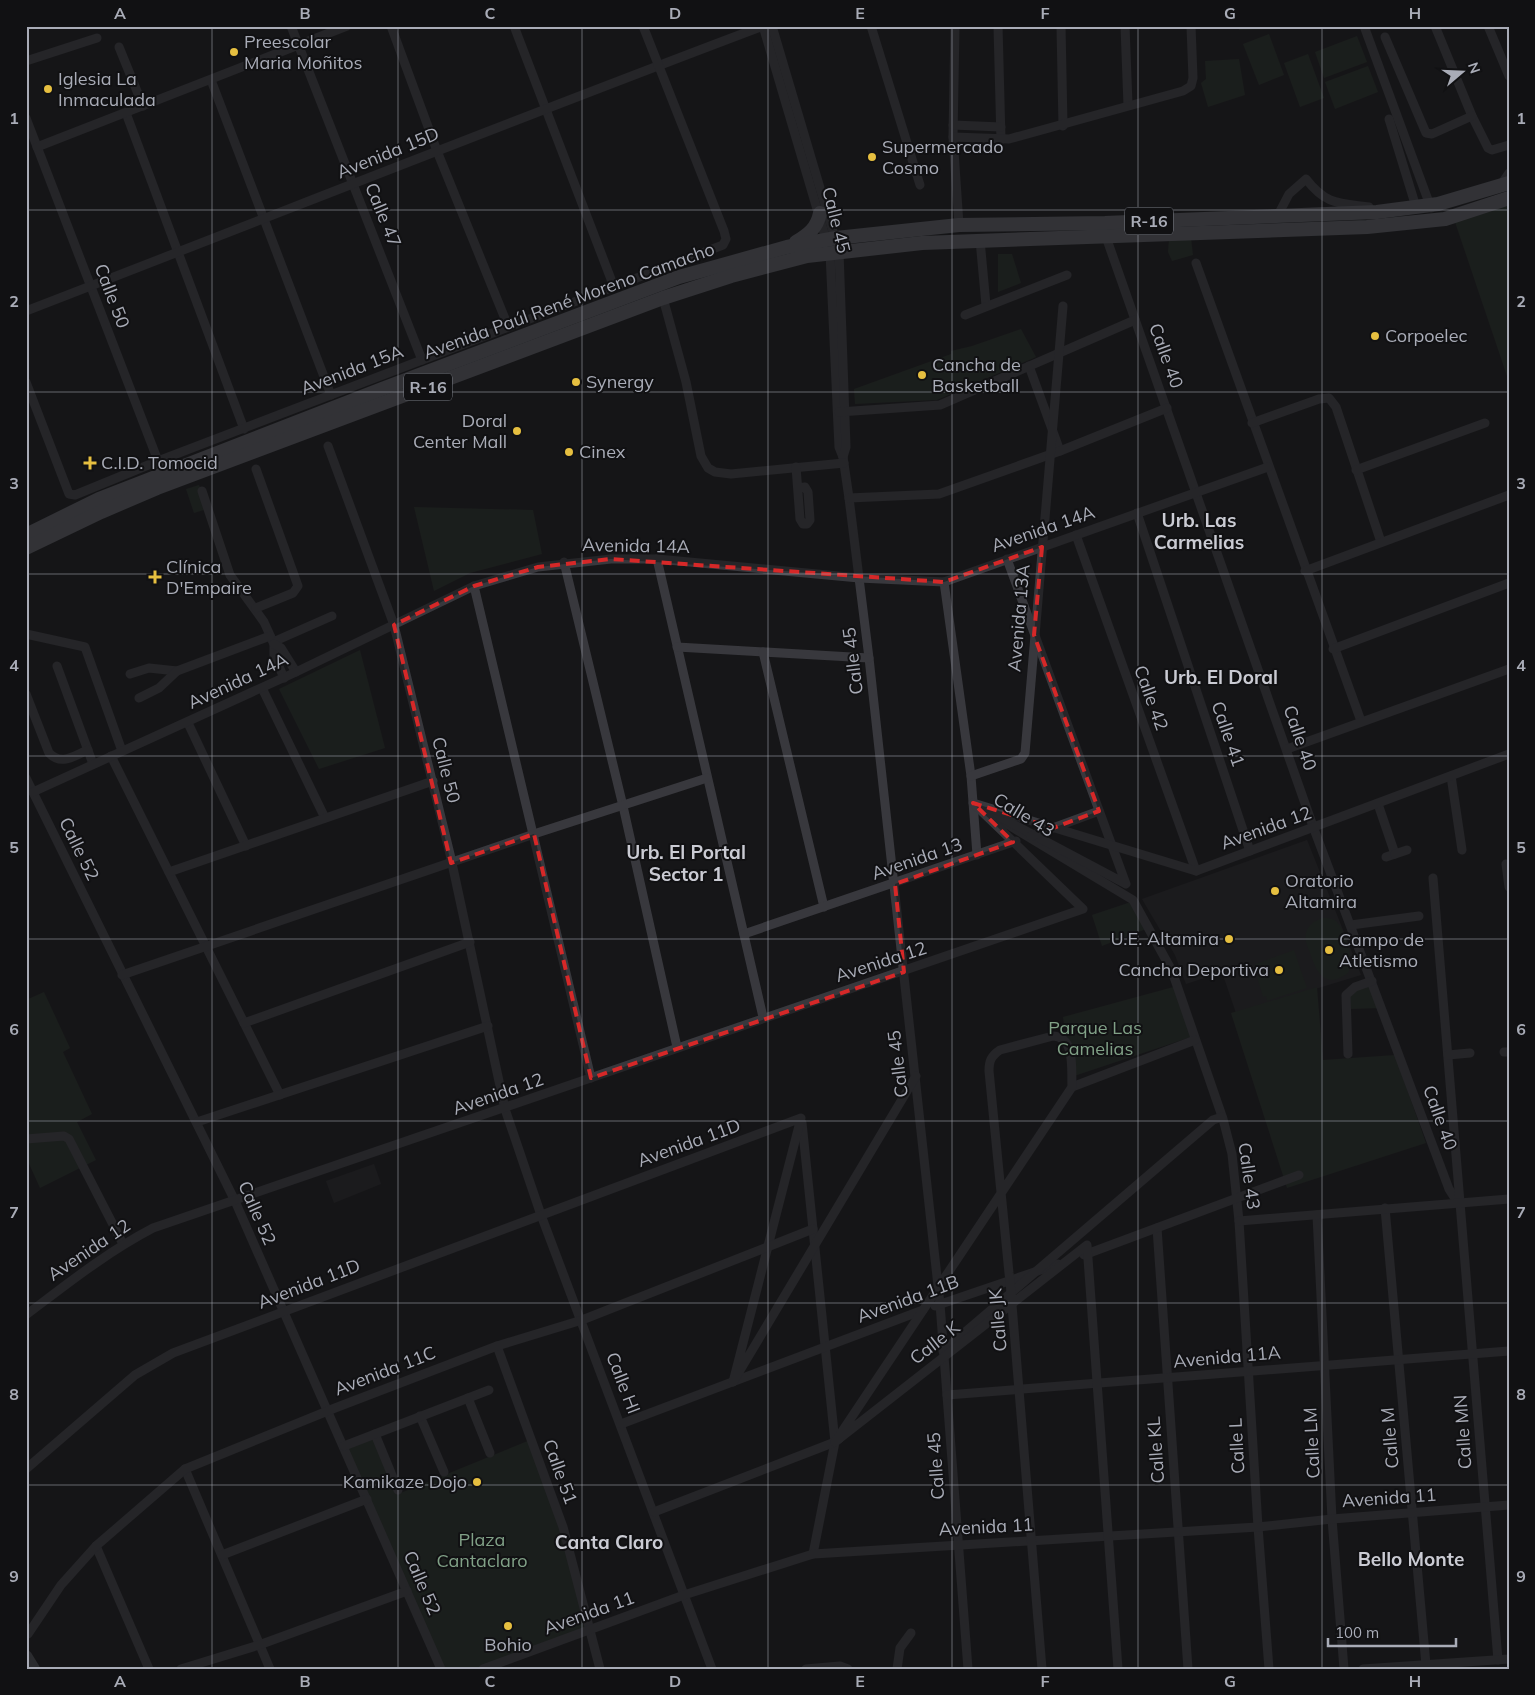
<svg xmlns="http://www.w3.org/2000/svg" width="1535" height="1695" viewBox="0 0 1535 1695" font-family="Mulish,sans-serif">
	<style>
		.built { fill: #232225 }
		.green { fill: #212822 }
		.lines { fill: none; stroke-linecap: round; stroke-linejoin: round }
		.street { stroke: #38383d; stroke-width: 9 }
		.secondary { stroke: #46474d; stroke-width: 12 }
		.primary { stroke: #54555c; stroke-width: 14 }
		.marked { fill: none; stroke: #d62828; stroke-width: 4; stroke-dasharray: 10 6; stroke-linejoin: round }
		.grid { fill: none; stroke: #a9acb7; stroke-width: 1; stroke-opacity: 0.55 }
		.poi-dot { fill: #e6bf40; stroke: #111113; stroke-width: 2 }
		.labels { text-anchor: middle; stroke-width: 4; stroke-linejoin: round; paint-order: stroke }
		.shield { fill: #111113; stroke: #7b7e86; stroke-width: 1 }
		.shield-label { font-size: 16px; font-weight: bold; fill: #a9acb7 }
		.poi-label { font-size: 18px; fill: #a9acb7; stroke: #111113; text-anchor: start }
		.street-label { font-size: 18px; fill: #a9acb7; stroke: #111113 }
		.park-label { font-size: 18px; fill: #81a187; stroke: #111113 }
		.neighbourhood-label { font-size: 19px; font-weight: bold; fill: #cacbd3; stroke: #111113 }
		.neatline { fill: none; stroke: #a9acb7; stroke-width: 2 }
		.grid-label { font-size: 16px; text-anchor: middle; font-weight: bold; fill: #a9acb7 }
	</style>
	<rect width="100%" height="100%" fill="#161618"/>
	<!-- built -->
	<g class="built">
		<path d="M1307,840l54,135 -125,38 -14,-41 -36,12 -11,-29 -33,-56z"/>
		<path d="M374,1164l7,20 -47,19 -8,-22z"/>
	</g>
	<!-- green -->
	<g class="green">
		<path d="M1239,26h86v2l-86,2z"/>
		<path d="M1269,34l15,41 -25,10 -16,-41z"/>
		<path d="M1357,36l10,26 -43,16 -9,-26z"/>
		<path d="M1308,54l16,44 -24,9 -16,-44z"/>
		<path d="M1239,59l6,36 -37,12 -7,-24 5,-4 -1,-18z"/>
		<path d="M1368,66l10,26 -43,17 -10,-27z"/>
		<path d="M1509,204v178l-54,-160z"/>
		<path d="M1191,238l2,17 -21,6 -4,-9 1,-13z"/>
		<path d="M998,254h14l9,29 -23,9z"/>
		<path d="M1021,329l15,28 -99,43 -82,4 -1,-15 97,-35v-3l21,-5z"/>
		<path d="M199,485l8,24 -13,4 -8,-24z"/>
		<path d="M414,507l119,3 9,44 -72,19 -36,18z"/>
		<path d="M360,650l25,98 -66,21 -40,-80z"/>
		<path d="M1131,902l15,27 -44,17 -10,-31z"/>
		<path d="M1322,918c6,0 11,0 15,4 9,9 18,40 11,51 -23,17 -32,-1 -38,-20 -3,-8 -7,-15 -3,-23 3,-7 8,-9 15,-12z"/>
		<path d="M1294,950l13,38 -40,13 -1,-5 -3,1 -6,-20 2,-1 -4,-12z"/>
		<path d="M1370,981l11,27 -30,1 -2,-20z"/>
		<path d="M1177,986l17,50 -123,41 -8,-60z"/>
		<path d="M1317,987l6,73 72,-5 31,88 -139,45 -56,-175z"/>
		<path d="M44,992l26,56 -7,4 29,62 -15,8 19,38 -56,28 -14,-31v-157z"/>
		<path d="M374,1437l24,57 132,-54 32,88 26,101 -109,40h-36l-96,-222z"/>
	</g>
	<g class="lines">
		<!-- street -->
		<g class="street">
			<path d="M291,26l131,334"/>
			<path d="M391,26l46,125 71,175"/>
			<path d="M514,26l100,261"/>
			<path d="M763,26l67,227 9,194 4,10 6,41 20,160 71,646 28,365"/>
			<path d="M772,26l67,226 7,195 -3,10"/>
			<path d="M871,26l49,159"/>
			<path d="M955,26l-2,111 6,88"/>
			<path d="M998,26l3,114"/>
			<path d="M1061,26l2,100"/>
			<path d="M1125,26l3,79"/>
			<path d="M1364,26l67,182"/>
			<path d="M1435,26l37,90 16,32 4,2 17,-5"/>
			<path d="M1488,26l21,50"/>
			<path d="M1385,37l41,96 6,1 40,-18"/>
			<path d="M119,47l24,59"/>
			<path d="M26,61l71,-23"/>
			<path d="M211,80l120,315"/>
			<path d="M126,113l118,316"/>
			<path d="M26,118l134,348"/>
			<path d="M1389,119l27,88"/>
			<path d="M953,125l48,2"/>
			<path d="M953,137l56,2 174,-48 8,-5 2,-8 -2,-52"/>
			<path d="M37,147l310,-121"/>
			<path d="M1500,186l9,-13"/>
			<path d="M1278,215l11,-21 17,-15c20,26 33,24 63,28"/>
			<path d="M1105,234l209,595 135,360 9,14"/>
			<path d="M980,240l6,65"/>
			<path d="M1196,263l165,458"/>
			<path d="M663,298l23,84 15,74 7,12 7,4 16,2 113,-11"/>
			<path d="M26,311c246,-95 490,-192 737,-285"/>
			<path d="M965,315l102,-40"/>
			<path d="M1029,366l31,85"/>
			<path d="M26,382l43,112 6,1 83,-34 565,-216 3,-6 -2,-8 -81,-205"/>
			<path d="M839,412l101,-7 195,-85"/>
			<path d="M1252,423l67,-24 10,-1 7,9 45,135"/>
			<path d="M328,446l66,179 56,229 55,255 36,106 171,454"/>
			<path d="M796,467l4,52 3,5h4l3,-4 -2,-28 -3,-5 -7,1"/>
			<path d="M1356,470l129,-47"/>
			<path d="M202,491l28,84 34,47 10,22v11l10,23"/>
			<path d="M849,498l90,-4 121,-43 107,-43"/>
			<path d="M1137,513l113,338"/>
			<path d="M1076,535l120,336"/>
			<path d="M657,559l106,458"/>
			<path d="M564,562l59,244 54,241"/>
			<path d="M1305,571l204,-76"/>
			<path d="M944,582l27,194 6,79"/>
			<path d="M474,586l117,492"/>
			<path d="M256,608l37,-15 5,-7 -42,-117"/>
			<path d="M26,634l59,13 37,104"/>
			<path d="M273,642l59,-26"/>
			<path d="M274,644l7,4 15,24"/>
			<path d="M677,647l192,11"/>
			<path d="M1333,649l176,-66"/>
			<path d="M763,652l61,255"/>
			<path d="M57,666l36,98"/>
			<path d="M130,674l19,-6 28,3"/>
			<path d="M262,688l63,130"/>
			<path d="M26,694l23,59c13,13 24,3 39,-3"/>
			<path d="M139,698l20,-10 18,-17 93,-35"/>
			<path d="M188,723l58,123"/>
			<path d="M1287,749l222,-80"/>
			<path d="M111,756l169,339"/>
			<path d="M971,776l50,-17 4,-6 38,-447"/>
			<path d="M1451,776l11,74"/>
			<path d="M26,778l209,423 206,468"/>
			<path d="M33,792l263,-120 178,-86 64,-19 73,-8h46l202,19 85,4 324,-115"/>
			<path d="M1378,804l17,50 -9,3"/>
			<path d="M987,812l146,88 39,71 51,148 9,35 7,67 19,306 11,142"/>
			<path d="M992,813l134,71 -119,-325"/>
			<path d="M1031,836l68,-25"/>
			<path d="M1395,854l12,-4"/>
			<path d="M1506,864l3,23"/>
			<path d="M169,872l264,-91"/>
			<path d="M1433,878l65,782"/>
			<path d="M1351,925l68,-9"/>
			<path d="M744,934l272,-93"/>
			<path d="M122,975l412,-141 173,-56"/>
			<path d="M244,1023l226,-81"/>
			<path d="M1504,1052h5"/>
			<path d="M1348,1054l-2,-59 9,-8 17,-6"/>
			<path d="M1448,1055l22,-2"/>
			<path d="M1072,1087l123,-47"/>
			<path d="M197,1122l291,-96"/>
			<path d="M802,1123l33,319 -22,112"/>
			<path d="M26,1139l38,-3 5,3 54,105"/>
			<path d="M1385,1208l41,457"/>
			<path d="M1317,1215l15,304 12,150"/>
			<path d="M1239,1221l270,-22"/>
			<path d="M1157,1228l31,441"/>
			<path d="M1084,1255l215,-80"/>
			<path d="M935,1306l123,-42"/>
			<path d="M26,1315c41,-31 81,-63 127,-87l930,-319 -110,-106 223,68 313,-117"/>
			<path d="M497,1346l66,181 37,142"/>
			<path d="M943,1351l270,-231 9,-3"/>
			<path d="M947,1395l562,-44"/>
			<path d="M468,1398l22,55"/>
			<path d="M420,1416l24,56"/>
			<path d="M621,1424l302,-114"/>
			<path d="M375,1434l23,56"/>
			<path d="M344,1446l145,-56"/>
			<path d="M26,1469l109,-94 38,-22 628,-235 -68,264 183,-306"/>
			<path d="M185,1469l85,200"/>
			<path d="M654,1512l181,-70 4,-3"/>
			<path d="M96,1546l53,123"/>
			<path d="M222,1555l145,-56"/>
			<path d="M28,1634l33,-49 35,-39 89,-77 150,-61 162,-62 85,-26 231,-91"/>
			<path d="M181,1669l78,-24 148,-54"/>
			<path d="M483,1669l201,-74 129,-41 445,-27 74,-8 177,-14"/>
			<path d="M806,1669l34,-3 8,3"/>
			<path d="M897,1669l3,-21 11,-15"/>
			<path d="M1042,1669l-32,-388 -1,-8 -20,-202c0,-10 2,-15 11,-21l53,-14c23,1 18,34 19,51l-237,355 252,-197 31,424"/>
			<path d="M1363,1669l146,-10"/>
		</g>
		<!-- secondary -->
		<path class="secondary" d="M26,1656l8,13"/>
		<!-- primary -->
		<g class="primary">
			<path d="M796,242c13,-8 21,-14 24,-29"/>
			<path d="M26,535l73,-36 283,-110 297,-112 108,-30 49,-9 123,-13 146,-2 272,-11 61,-8 71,-21"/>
			<path d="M26,548l75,-36 56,-24 506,-190 68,-22 76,-20 115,-13 445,-16 78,-8 64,-21"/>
		</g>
	</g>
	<!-- marked area -->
	<path d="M0 0H1535V1695H0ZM1042,547l-8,88 65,176 -46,17 -80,-25 40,39 -118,42 9,88 -313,106 -57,-244 -83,29 -57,-238 80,-39 64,-19 73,-8 333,23z" fill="#161618" fill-opacity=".55" fill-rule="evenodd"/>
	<path class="marked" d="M1042,547l-8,88 65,176 -46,17 -80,-25 40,39 -118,42 9,88 -313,106 -57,-244 -83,29 -57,-238 80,-39 64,-19 73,-8 333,23z"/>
	<!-- grid -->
	<path class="grid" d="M212,26v1643M398,26v1643M582,26v1643M768,26v1643M952,26v1643M1138,26v1643M1322,26v1643M26,210h1483M26,392h1483M26,574h1483M26,756h1483M26,939h1483M26,1121h1483M26,1303h1483M26,1485h1483"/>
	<!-- markers -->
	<g class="poi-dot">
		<circle cx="234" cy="52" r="5"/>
		<circle cx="48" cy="89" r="5"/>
		<circle cx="872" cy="157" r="5"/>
		<circle cx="1375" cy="336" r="5"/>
		<circle cx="922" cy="375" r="5"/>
		<circle cx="576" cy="382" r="5"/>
		<circle cx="517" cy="431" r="5"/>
		<circle cx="569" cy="452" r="5"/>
		<path d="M87.5 455.5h5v5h5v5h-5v5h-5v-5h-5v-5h5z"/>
		<path d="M152.5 569.5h5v5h5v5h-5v5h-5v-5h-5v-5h5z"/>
		<circle cx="1275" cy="891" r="5"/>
		<circle cx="1229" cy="939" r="5"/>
		<circle cx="1329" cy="950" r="5"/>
		<circle cx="1279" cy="970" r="5"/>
		<circle cx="477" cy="1482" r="5"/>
		<circle cx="508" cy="1626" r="5"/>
	</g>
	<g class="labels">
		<!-- shield labels -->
		<g class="shield">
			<rect x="1125" y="207.5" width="48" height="27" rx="4"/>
			<rect x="404" y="373.5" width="48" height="27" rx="4"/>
		</g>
		<g class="shield-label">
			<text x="1149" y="227">R-16</text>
			<text x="428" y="393">R-16</text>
		</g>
		<!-- poi labels -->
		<g class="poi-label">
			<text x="244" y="48">Preescolar<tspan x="244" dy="21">Maria Moñitos</tspan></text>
			<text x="58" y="85">Iglesia La<tspan x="58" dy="21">Inmaculada</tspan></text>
			<text x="882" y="153">Supermercado<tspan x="882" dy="21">Cosmo</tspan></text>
			<text x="1385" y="342">Corpoelec</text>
			<text x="932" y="371">Cancha de<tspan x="932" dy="21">Basketball</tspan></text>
			<text x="586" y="388">Synergy</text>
			<text x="507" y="427" text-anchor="end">Doral<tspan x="507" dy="21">Center Mall</tspan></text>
			<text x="579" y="458">Cinex</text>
			<text x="101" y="469">C.I.D. Tomocid</text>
			<text x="166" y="573">Clínica<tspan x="166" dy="21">D'Empaire</tspan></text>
			<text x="1285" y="887">Oratorio<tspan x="1285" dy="21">Altamira</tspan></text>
			<text x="1219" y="945" text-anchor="end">U.E. Altamira</text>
			<text x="1339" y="946">Campo de<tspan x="1339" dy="21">Atletismo</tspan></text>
			<text x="1269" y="976" text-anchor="end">Cancha Deportiva</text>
			<text x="467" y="1488" text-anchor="end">Kamikaze Dojo</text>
			<text x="508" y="1651" text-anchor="middle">Bohio</text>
		</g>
		<!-- street labels -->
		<g class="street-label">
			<text transform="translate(388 153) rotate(-22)" y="6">Avenida 15D</text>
			<text transform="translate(383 215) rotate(68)" y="6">Calle 47</text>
			<text transform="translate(836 220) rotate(76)" y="6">Calle 45</text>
			<text transform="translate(112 296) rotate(69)" y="6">Calle 50</text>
			<text transform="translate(569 301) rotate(-20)" y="6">Avenida Paúl René Moreno Camacho</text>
			<text transform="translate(1166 356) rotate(70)" y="6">Calle 40</text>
			<text transform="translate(352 370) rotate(-21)" y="6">Avenida 15A</text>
			<text transform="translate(1043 529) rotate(-19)" y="6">Avenida 14A</text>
			<text transform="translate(636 546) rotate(1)" y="6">Avenida 14A</text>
			<text transform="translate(1019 618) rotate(-85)" y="6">Avenida 13A</text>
			<text transform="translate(853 661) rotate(-97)" y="6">Calle 45</text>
			<text transform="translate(238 681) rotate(-25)" y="6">Avenida 14A</text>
			<text transform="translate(1151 698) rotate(70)" y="6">Calle 42</text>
			<text transform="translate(1228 734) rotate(71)" y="6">Calle 41</text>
			<text transform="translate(1300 738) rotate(71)" y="6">Calle 40</text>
			<text transform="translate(446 770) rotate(76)" y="6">Calle 50</text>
			<text transform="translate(1024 815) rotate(31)" y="6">Calle 43</text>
			<text transform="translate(1266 828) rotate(-20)" y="6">Avenida 12</text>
			<text transform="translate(79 849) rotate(64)" y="6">Calle 52</text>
			<text transform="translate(917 859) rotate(-19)" y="6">Avenida 13</text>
			<text transform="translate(881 962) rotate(-18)" y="6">Avenida 12</text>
			<text transform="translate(898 1064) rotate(-97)" y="6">Calle 45</text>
			<text transform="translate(498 1094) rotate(-19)" y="6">Avenida 12</text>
			<text transform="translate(1440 1118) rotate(70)" y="6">Calle 40</text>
			<text transform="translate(689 1143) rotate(-20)" y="6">Avenida 11D</text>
			<text transform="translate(1249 1176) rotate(82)" y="6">Calle 43</text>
			<text transform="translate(257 1213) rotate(66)" y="6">Calle 52</text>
			<text transform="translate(89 1250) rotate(-34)" y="6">Avenida 12</text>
			<text transform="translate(309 1284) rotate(-21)" y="6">Avenida 11D</text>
			<text transform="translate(908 1299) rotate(-20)" y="6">Avenida 11B</text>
			<text transform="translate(998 1320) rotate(-95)" y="6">Calle JK</text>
			<text transform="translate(935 1343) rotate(-38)" y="6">Calle K</text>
			<text transform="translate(1227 1357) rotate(-5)" y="6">Avenida 11A</text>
			<text transform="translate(385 1371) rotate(-21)" y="6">Avenida 11C</text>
			<text transform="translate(623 1383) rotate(69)" y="6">Calle HI</text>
			<text transform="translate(1463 1432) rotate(-94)" y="6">Calle MN</text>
			<text transform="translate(1390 1438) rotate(-95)" y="6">Calle M</text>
			<text transform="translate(1312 1443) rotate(-93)" y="6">Calle LM</text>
			<text transform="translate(1237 1446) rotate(-93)" y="6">Calle L</text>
			<text transform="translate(1156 1450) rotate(-94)" y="6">Calle KL</text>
			<text transform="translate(936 1466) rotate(-94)" y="6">Calle 45</text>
			<text transform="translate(560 1472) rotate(70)" y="6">Calle 51</text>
			<text transform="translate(1389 1498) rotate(-4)" y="6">Avenida 11</text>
			<text transform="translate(986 1527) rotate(-3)" y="6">Avenida 11</text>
			<text transform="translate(422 1583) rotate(67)" y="6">Calle 52</text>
			<text transform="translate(589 1613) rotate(-20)" y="6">Avenida 11</text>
		</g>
		<!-- park labels -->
		<g class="park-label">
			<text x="1095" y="1034">Parque Las<tspan x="1095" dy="21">Camelias</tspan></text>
			<text x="482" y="1546">Plaza<tspan x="482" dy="21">Cantaclaro</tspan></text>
		</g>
		<!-- neighbourhood labels -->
		<g class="neighbourhood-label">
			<text x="1199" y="527">Urb. Las<tspan x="1199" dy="22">Carmelias</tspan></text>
			<text x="1221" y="684">Urb. El Doral</text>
			<text x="686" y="859">Urb. El Portal<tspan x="686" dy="22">Sector 1</tspan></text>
			<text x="609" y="1549">Canta Claro</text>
			<text x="1411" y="1566">Bello Monte</text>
		</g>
	</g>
	<!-- border -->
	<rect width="1535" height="1695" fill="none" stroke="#111113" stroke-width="55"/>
	<!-- north arrow -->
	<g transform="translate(1462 72) rotate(71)" stroke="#111113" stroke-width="4" paint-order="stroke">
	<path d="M0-4L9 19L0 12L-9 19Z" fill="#a9acb7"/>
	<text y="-8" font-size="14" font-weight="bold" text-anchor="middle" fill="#a9acb7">N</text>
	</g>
	<!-- scale -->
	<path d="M1328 1638v8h128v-8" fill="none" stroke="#a9acb7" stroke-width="2.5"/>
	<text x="1335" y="1638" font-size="15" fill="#a9acb7" stroke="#111113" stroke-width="4" paint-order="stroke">100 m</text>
	<rect x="28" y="28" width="1480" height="1640" class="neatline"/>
	<g class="grid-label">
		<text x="120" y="19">A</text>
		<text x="305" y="19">B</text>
		<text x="490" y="19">C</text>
		<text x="675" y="19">D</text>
		<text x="860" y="19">E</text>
		<text x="1045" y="19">F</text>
		<text x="1230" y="19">G</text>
		<text x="1415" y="19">H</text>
		<text x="14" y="124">1</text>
		<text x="1521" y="124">1</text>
		<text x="14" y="307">2</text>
		<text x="1521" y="307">2</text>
		<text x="14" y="489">3</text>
		<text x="1521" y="489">3</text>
		<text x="14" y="671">4</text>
		<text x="1521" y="671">4</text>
		<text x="14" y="853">5</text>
		<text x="1521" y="853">5</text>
		<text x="14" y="1035">6</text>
		<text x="1521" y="1035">6</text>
		<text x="14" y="1218">7</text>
		<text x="1521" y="1218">7</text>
		<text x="14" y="1400">8</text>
		<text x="1521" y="1400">8</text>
		<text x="14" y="1582">9</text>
		<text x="1521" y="1582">9</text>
		<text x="120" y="1687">A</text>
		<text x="305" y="1687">B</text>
		<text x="490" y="1687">C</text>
		<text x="675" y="1687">D</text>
		<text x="860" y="1687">E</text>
		<text x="1045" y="1687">F</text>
		<text x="1230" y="1687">G</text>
		<text x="1415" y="1687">H</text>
	</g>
</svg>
